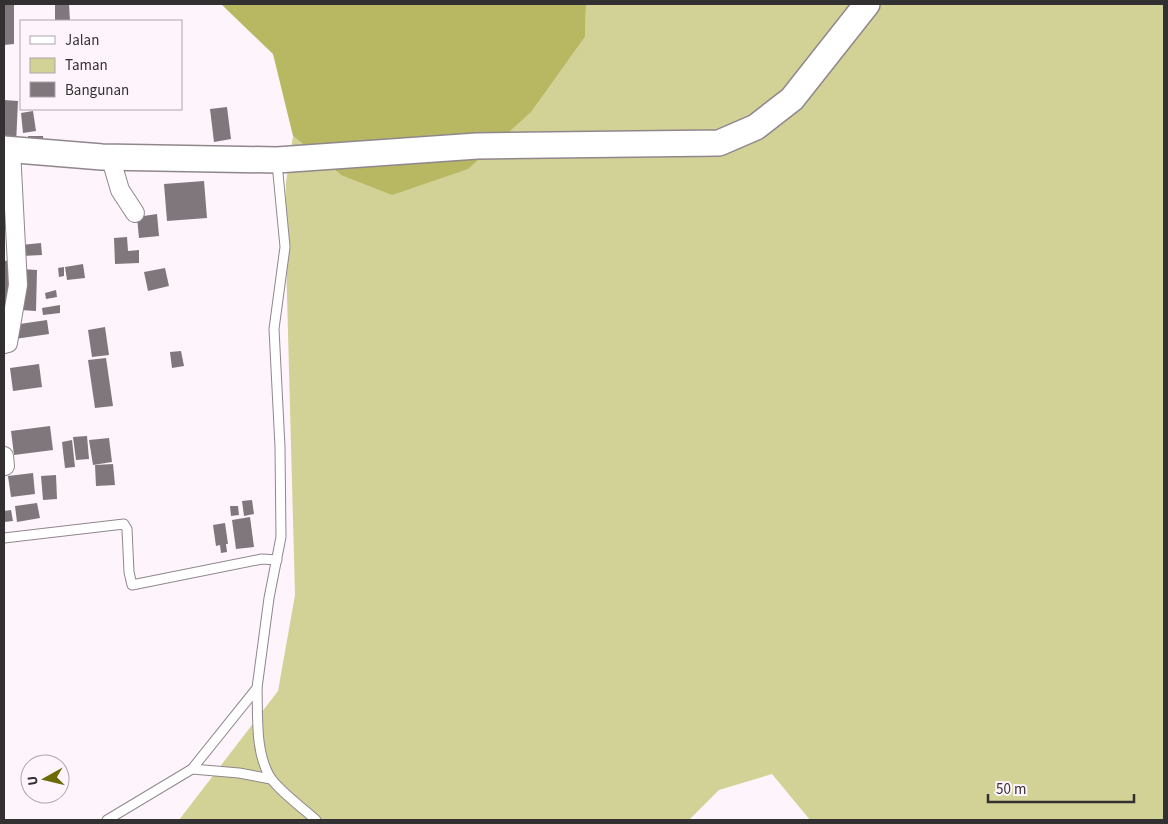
<svg xmlns="http://www.w3.org/2000/svg" width="1168" height="824" viewBox="0 0 1168 824" font-family="'Source Sans 3',sans-serif">
	<style>
		.green { fill: #d2d296 }
		.forest { fill: #b8b863 }
		.building { fill: #7f777c }
		.lines { fill: none; stroke-linecap: round; stroke-linejoin: round }
		.lane-casing { stroke: #8f878c; stroke-width: 11 }
		.street-casing { stroke: #8f878c; stroke-width: 20 }
		.secondary-casing { stroke: #8f878c; stroke-width: 28 }
		.lane { stroke: #fff; stroke-width: 9 }
		.street { stroke: #fff; stroke-width: 18 }
		.secondary { stroke: #fff; stroke-width: 25 }
	</style>
	<rect width="100%" height="100%" fill="#fef5fc"/>
	<!-- green -->
	<path class="green" d="M586,4h578v816h-354l-38,-46 -53,16 -30,30h-510l99,-129 17,-96 -10,-375 1,-38 7,-46 48,39 191,-64 53,-74z"/>
	<!-- forest -->
	<path class="forest" d="M221,4h365l-1,33 -53,74 -64,58 -76,26 -51,-20 -48,-39 -20,-82z"/>
	<!-- building -->
	<g class="building">
		<path d="M4,4h10v40l-10,1z"/>
		<path d="M55,4h14l1,17h-15z"/>
		<path d="M4,100l14,1 -2,43h-12z"/>
		<path d="M227,107l4,32 -17,3 -4,-33z"/>
		<path d="M33,111l3,20 -13,2 -2,-20z"/>
		<path d="M28,136h15l1,10h-15z"/>
		<path d="M204,181l3,37 -40,3 -3,-37z"/>
		<path d="M157,214l2,22 -20,2 -2,-21z"/>
		<path d="M127,237l1,14 11,-1v13l-24,1 -1,-26z"/>
		<path d="M41,243l1,12 -20,1 -1,-11z"/>
		<path d="M10,260l5,45 -11,1v-45z"/>
		<path d="M83,264l2,14 -18,2 -2,-13z"/>
		<path d="M64,267v9l-5,1 -1,-9z"/>
		<path d="M165,268l4,18 -21,5 -4,-19z"/>
		<path d="M21,269l16,1 -1,41 -16,-1z"/>
		<path d="M56,290l1,7 -11,2 -1,-6z"/>
		<path d="M60,305v8l-17,2 -1,-7z"/>
		<path d="M47,320l2,14 -34,5 -2,-14z"/>
		<path d="M105,327l4,28 -17,2 -4,-27z"/>
		<path d="M181,351l3,15 -12,2 -2,-16z"/>
		<path d="M106,358l7,48 -18,2 -7,-48z"/>
		<path d="M39,364l3,23 -29,4 -3,-23z"/>
		<path d="M50,426l3,24 -39,5 -3,-24z"/>
		<path d="M87,436l2,23 -13,1 -3,-23z"/>
		<path d="M109,438l3,24 -19,3 -4,-25z"/>
		<path d="M72,440l3,27 -10,1 -3,-26z"/>
		<path d="M113,464l2,21 -19,1 -1,-21z"/>
		<path d="M33,473l2,21 -24,3 -3,-21z"/>
		<path d="M56,475l1,24 -14,1 -2,-24z"/>
		<path d="M252,500l2,14 -10,2 -2,-15z"/>
		<path d="M37,503l3,15 -23,4 -2,-16z"/>
		<path d="M230,506h8l1,9 -8,1z"/>
		<path d="M11,510l2,11 -9,1v-11z"/>
		<path d="M250,517l4,30 -18,2 -4,-29z"/>
		<path d="M225,523l3,21h-2l1,8 -6,1 -1,-8 -4,1 -3,-21z"/>
	</g>
	<g class="lines">
		<defs>
			<g id="lane">
				<path d="M4,538l120,-14 3,5 2,43 3,13 130,-26 15,1"/>
				<path d="M257,688c1,28 -2,64 13,89 9,14 33,31 46,43"/>
				<path d="M192,769l47,4 32,6"/>
				<path d="M107,820l85,-51 65,-81 12,-90 12,-61 -1,-90 -6,-118 11,-82 -8,-84"/>
			</g>
			<g id="street">
				<path d="M110,156l10,34 15,23"/>
				<path d="M4,344l4,-1 10,-58 -7,-135"/>
				<path d="M4,456l1,10"/>
			</g>
			<path id="secondary" d="M4,149l98,8 175,3 200,-14 242,-3 37,-16 36,-28 75,-95"/>
		</defs>
		<!-- lane casing -->
		<use href="#lane" class="lane-casing"/>
		<!-- street casing -->
		<use href="#street" class="street-casing"/>
		<!-- secondary casing -->
		<use href="#secondary" class="secondary-casing"/>
		<!-- lane -->
		<use href="#lane" class="lane"/>
		<!-- street -->
		<use href="#street" class="street"/>
		<!-- secondary -->
		<use href="#secondary" class="secondary"/>
	</g>
	<!-- border -->
	<rect width="1168" height="824" fill="none" stroke="#333032" stroke-width="10"/>
	<!-- legend -->
	<rect x="20" y="20" width="162" height="90" fill="#fef5fc" stroke="#ada6ab"/>
	<rect x="30" y="36" width="25" height="8" fill="#ffffff" stroke="#ada6ab"/>
	<text x="65" y="45" font-size="15" fill="#333032">Jalan</text>
	<rect x="30" y="58" width="25" height="15" fill="#d2d296" stroke="#ada6ab"/>
	<text x="65" y="70" font-size="15" fill="#333032">Taman</text>
	<rect x="30" y="82" width="25" height="15" fill="#7f777c" stroke="#ada6ab"/>
	<text x="65" y="95" font-size="15" fill="#333032">Bangunan</text>
	<!-- north arrow -->
	<g transform="translate(45 779) rotate(262)"><circle r="24" fill="#fef5fc" stroke="#ada6ab"/>
	<path d="M0-4L9 19L0 12L-9 19Z" fill="#6d6b07"/>
	<text y="-8" font-size="14" font-weight="bold" text-anchor="middle" fill="#333032">U</text>
	</g>
	<!-- scale -->
	<path d="M988 794v8h146v-8" fill="none" stroke="#333032" stroke-width="2.5"/>
	<text x="996" y="794" font-size="15" fill="#333032" stroke="#fef5fc" stroke-width="4" paint-order="stroke">50 m</text>
</svg>
